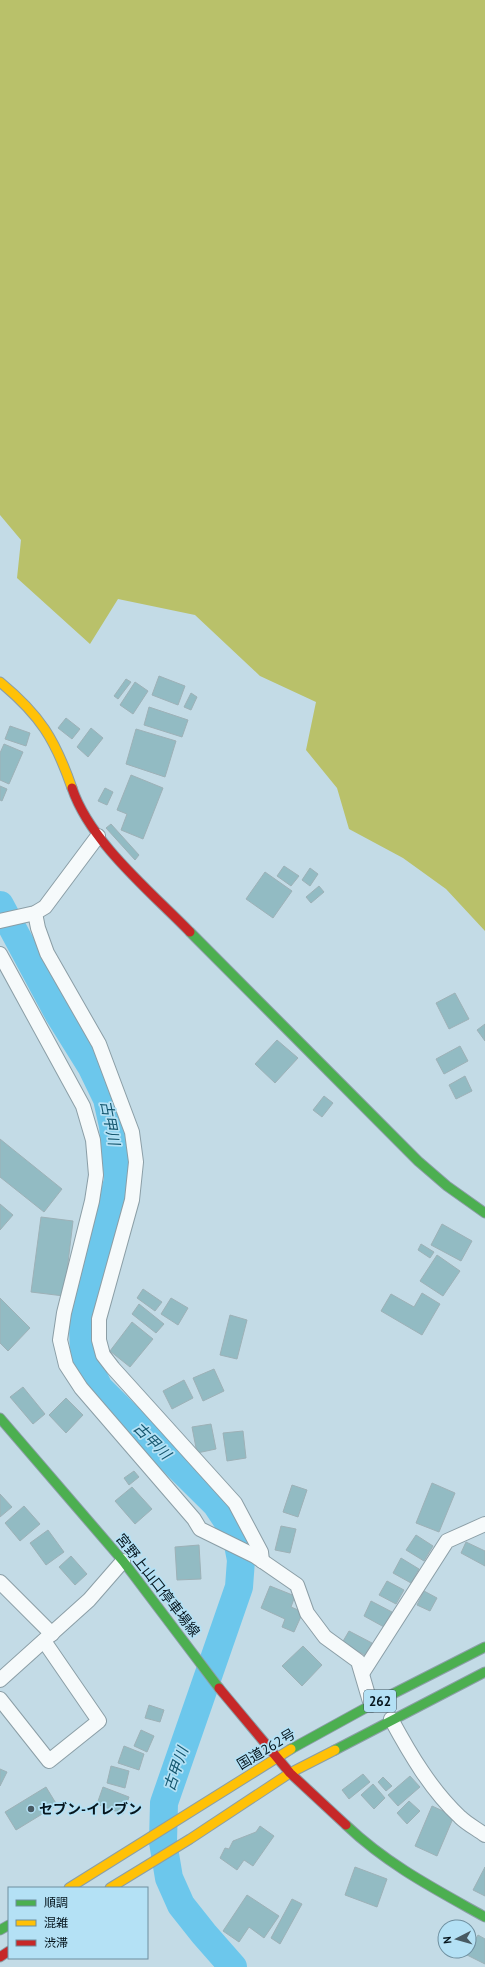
<svg xmlns="http://www.w3.org/2000/svg" width="485" height="1967" viewBox="0 0 485 1967" font-family="'PT Sans','Noto Sans JP',sans-serif">
	<style>
		.forest { fill: #b9c16a }
		.lines { fill: none; stroke-linecap: round; stroke-linejoin: round }
		.river { stroke: #6cc7ec; stroke-width: 28 }
		.building { fill: #92bbc3; stroke: #9db1b7 }
		.street-casing { stroke: #8b9ea6; stroke-width: 16 }
		.fast-casing { stroke: #8b9ea6; stroke-width: 11 }
		.slow-casing { stroke: #8b9ea6; stroke-width: 11 }
		.jam-casing { stroke: #8b9ea6; stroke-width: 11 }
		.street { stroke: #f6fafb; stroke-width: 14 }
		.fast { stroke: #4caf50; stroke-width: 9 }
		.slow { stroke: #ffc107; stroke-width: 9 }
		.jam { stroke: #c62828; stroke-width: 9 }
		.poi-dot { fill: #485a63; stroke: #b4e1f5; stroke-width: 1.5 }
		.labels { text-anchor: middle; stroke-width: 3.5; stroke-linejoin: round; paint-order: stroke }
		.shield { fill: #b4e1f5; stroke: #3a525e; stroke-width: 1 }
		.shield-label { font-size: 13px; font-weight: bold; fill: #05151d }
		.street-label { font-size: 14px; fill: #05151d; stroke: #b4e1f5 }
		.poi-label { font-size: 14px; font-weight: bold; fill: #05151d; stroke: #b4e1f5; text-anchor: start }
		.water-label { font-size: 15px; font-style: italic; fill: #16576f; stroke: #b4e1f5 }
	</style>
	<rect width="100%" height="100%" fill="#c3dbe6"/>
	<!-- forest -->
	<path class="forest" d="M0,0h485v931l-39,-42 -43,-31 -54,-29 -12,-41 -31,-38 10,-48 -56,-26 -65,-61 -77,-16 -28,45 -73,-66 4,-38 -21,-25z"/>
	<g class="lines">
		<!-- river -->
		<path class="river" d="M0,905l58,108 33,53 16,33 6,27 5,54 -22,87 -13,59 1,31 15,31 117,116 20,30 5,26 -2,27 -75,216 -1,39 6,36 12,27 23,29 29,33"/>
	</g>
	<!-- building -->
	<g class="building">
		<path d="M159,676l26,10 -7,19 -26,-10z"/>
		<path d="M126,679l5,3 -13,17 -4,-3z"/>
		<path d="M135,682l13,9 -15,23 -13,-9z"/>
		<path d="M191,693l6,4 -6,13 -7,-3z"/>
		<path d="M149,707l39,13 -6,17 -38,-12z"/>
		<path d="M66,718l14,11 -8,10 -14,-11z"/>
		<path d="M10,726l20,7 -4,13 -21,-7z"/>
		<path d="M91,728l12,10 -15,19 -11,-10z"/>
		<path d="M136,729l40,12 -11,36 -39,-13z"/>
		<path d="M4,744l19,8 -14,32 -9,-4v-27z"/>
		<path d="M131,775l32,13 -20,51 -22,-9 6,-16 -10,-4z"/>
		<path d="M0,786l7,3 -5,12 -2,-1z"/>
		<path d="M105,788l8,4 -6,13 -9,-4z"/>
		<path d="M111,824l28,31 -4,5 -29,-32z"/>
		<path d="M284,866l15,10 -8,10 -14,-10z"/>
		<path d="M310,868l8,6 -8,12 -8,-6z"/>
		<path d="M265,872l27,19 -19,27 -27,-19z"/>
		<path d="M319,886l5,6 -13,11 -5,-6z"/>
		<path d="M455,993l14,26 -20,10 -13,-26z"/>
		<path d="M485,1024v17l-8,-11z"/>
		<path d="M277,1040l21,18 -23,25 -20,-19z"/>
		<path d="M460,1046l8,15 -24,13 -8,-15z"/>
		<path d="M465,1076l7,15 -16,8 -7,-14z"/>
		<path d="M324,1096l9,7 -11,14 -9,-7z"/>
		<path d="M0,1139l62,50 -18,23 -44,-35z"/>
		<path d="M0,1204l13,11 -13,15z"/>
		<path d="M41,1217l32,4 -9,75 -33,-4z"/>
		<path d="M442,1224l30,17 -11,20 -30,-16z"/>
		<path d="M421,1244l13,8 -4,6 -12,-8z"/>
		<path d="M437,1255l23,16 -17,25 -23,-15z"/>
		<path d="M143,1289l19,13 -7,9 -18,-13z"/>
		<path d="M422,1293l18,11 -18,31 -41,-24 10,-17 23,13z"/>
		<path d="M0,1298l30,30 -22,23 -8,-8z"/>
		<path d="M171,1298l17,10 -10,17 -17,-11z"/>
		<path d="M139,1304l25,20 -8,9 -24,-19z"/>
		<path d="M230,1315l17,5 -10,39 -17,-4z"/>
		<path d="M132,1322l21,17 -23,28 -20,-16z"/>
		<path d="M214,1369l10,22 -21,10 -10,-23z"/>
		<path d="M184,1380l9,18 -21,11 -9,-18z"/>
		<path d="M23,1387l22,27 -12,10 -23,-27z"/>
		<path d="M66,1398l17,17 -17,18 -17,-18z"/>
		<path d="M211,1424l5,25 -19,4 -5,-26z"/>
		<path d="M243,1431l3,27 -19,3 -4,-28z"/>
		<path d="M134,1471l5,6 -10,8 -5,-7z"/>
		<path d="M432,1483l23,10 -16,39 -23,-9z"/>
		<path d="M292,1485l15,5 -9,27 -15,-5z"/>
		<path d="M132,1487l20,22 -17,15 -20,-23z"/>
		<path d="M0,1494l12,13 -12,10z"/>
		<path d="M24,1506l16,18 -20,17 -15,-18z"/>
		<path d="M281,1526l15,3 -6,24 -15,-3z"/>
		<path d="M48,1530l16,22 -18,13 -16,-22z"/>
		<path d="M416,1535l17,11 -9,15 -18,-11z"/>
		<path d="M466,1542l19,9v15l-24,-13z"/>
		<path d="M199,1545l2,34 -24,1 -2,-33z"/>
		<path d="M71,1556l16,18 -12,11 -16,-18z"/>
		<path d="M401,1558l18,11 -8,14 -18,-10z"/>
		<path d="M387,1581l17,9 -8,14 -17,-9z"/>
		<path d="M270,1586l25,10 -4,11 12,5 -9,20 -12,-5 3,-8 -24,-11z"/>
		<path d="M424,1591l13,7 -7,13 -13,-6z"/>
		<path d="M371,1601l21,11 -8,15 -20,-11z"/>
		<path d="M349,1631l23,12 -7,12 -23,-12z"/>
		<path d="M303,1646l19,19 -20,21 -20,-20z"/>
		<path d="M149,1705l15,5 -4,12 -15,-4z"/>
		<path d="M141,1730l13,6 -7,16 -13,-6z"/>
		<path d="M124,1746l20,8 -5,16 -21,-7z"/>
		<path d="M111,1766l18,5 -4,17 -18,-5z"/>
		<path d="M0,1769l7,3 -7,14z"/>
		<path d="M363,1774l7,8 -21,17 -7,-9z"/>
		<path d="M410,1776l10,11 -22,19 -10,-11z"/>
		<path d="M383,1777l9,9 -6,5 -8,-9z"/>
		<path d="M373,1784l12,14 -11,11 -13,-14z"/>
		<path d="M46,1787l11,18 -41,25 -11,-18z"/>
		<path d="M103,1787l26,10 -6,17 -26,-10z"/>
		<path d="M409,1801l11,10 -13,13 -10,-11z"/>
		<path d="M432,1806l22,10 -17,40 -22,-10z"/>
		<path d="M260,1826l14,10 -21,30 -9,-6 -7,10 -17,-12 5,-10 4,1 4,-8 23,-9z"/>
		<path d="M355,1867l32,12 -10,28 -32,-12z"/>
		<path d="M485,1867v29l-12,-6z"/>
		<path d="M247,1895l32,21 -15,22 -15,-11 -10,15 -16,-11z"/>
		<path d="M292,1899l10,5 -22,40 -9,-6z"/>
		<path d="M478,1935l7,4v25l-18,-9z"/>
	</g>
	<g class="lines">
		<defs>
			<g id="street">
				<path d="M35,913l3,15 9,25 52,91 33,88 4,30 -4,38 -33,119v21l4,15 10,13 122,135 26,49 1,9"/>
				<path d="M0,921l35,-8 10,-6 53,-71"/>
				<path d="M0,954l83,152 10,34 3,35 -4,26 -28,112 -4,27 6,25 15,23 113,131 6,10 55,27 42,29 10,28 18,24 33,24 13,44"/>
				<path d="M0,1582l52,52"/>
				<path d="M363,1672l84,-131 38,-17"/>
				<path d="M0,1680l89,-80 34,-39"/>
				<path d="M0,1699l49,62 50,-40 -55,-80"/>
				<path d="M391,1719c19,35 40,71 69,98 7,7 17,12 25,18"/>
			</g>
			<g id="fast">
				<path d="M190,932l228,229 29,25 38,27"/>
				<path d="M0,1418l123,143 96,127"/>
				<path d="M291,1749l80,-44 114,-58"/>
				<path d="M335,1750l150,-78"/>
				<path d="M346,1825c42,40 89,64 139,92"/>
				<path d="M0,1930l9,-5"/>
			</g>
			<g id="slow">
				<path d="M0,682c40,33 55,57 72,106"/>
				<path d="M69,1888l222,-139"/>
				<path d="M110,1888l80,-49 100,-66 45,-23"/>
			</g>
			<g id="jam">
				<path d="M72,788c18,54 78,103 118,144"/>
				<path d="M219,1688l71,85 56,52"/>
				<path d="M0,1957l9,-6"/>
			</g>
		</defs>
		<!-- street casing -->
		<use href="#street" class="street-casing"/>
		<!-- fast casing -->
		<use href="#fast" class="fast-casing"/>
		<!-- slow casing -->
		<use href="#slow" class="slow-casing"/>
		<!-- jam casing -->
		<use href="#jam" class="jam-casing"/>
		<!-- street -->
		<use href="#street" class="street"/>
		<!-- fast -->
		<use href="#fast" class="fast"/>
		<!-- slow -->
		<use href="#slow" class="slow"/>
		<!-- jam -->
		<use href="#jam" class="jam"/>
	</g>
	<!-- markers -->
	<circle class="poi-dot" cx="31" cy="1809" r="4"/>
	<g class="labels">
		<!-- shield labels -->
		<rect class="shield" x="364" y="1690" width="32" height="22" rx="3"/>
		<g class="shield-label">
			<text x="380" y="1706">262</text>
		</g>
		<!-- street labels -->
		<g class="street-label">
			<text transform="translate(158 1585) rotate(52)" y="5">宮野上山口停車場線</text>
			<text transform="translate(266 1749) rotate(-31)" y="5">国道262号</text>
		</g>
		<!-- poi labels -->
		<g class="poi-label">
			<text x="39" y="1814">セブン-イレブン</text>
		</g>
		<!-- water labels -->
		<g class="water-label">
			<text transform="translate(110 1123) rotate(79)" y="5">古甲川</text>
			<text transform="translate(152 1441) rotate(45)" y="5">古甲川</text>
			<text transform="translate(176 1769) rotate(-71)" y="5">古甲川</text>
		</g>
	</g>
	<!-- legend -->
	<rect x="8" y="1887" width="140" height="72" fill="#b4e1f5" stroke="#6e8f9f"/>
	<rect x="16" y="1900" width="20" height="6" fill="#4caf50" stroke="#6e8f9f"/>
	<text x="44" y="1907" font-size="12" fill="#05151d">順調</text>
	<rect x="16" y="1920" width="20" height="6" fill="#ffc107" stroke="#6e8f9f"/>
	<text x="44" y="1927" font-size="12" fill="#05151d">混雑</text>
	<rect x="16" y="1940" width="20" height="6" fill="#c62828" stroke="#6e8f9f"/>
	<text x="44" y="1947" font-size="12" fill="#05151d">渋滞</text>
	<!-- north arrow -->
	<g transform="translate(457 1939) rotate(264)"><circle r="19" fill="#b4e1f5" stroke="#6e8f9f"/>
	<path d="M0-3L7 15L0 10L-7 15Z" fill="#485a63"/>
	<text y="-6" font-size="11" font-weight="bold" text-anchor="middle" fill="#05151d">N</text>
	</g>
</svg>
